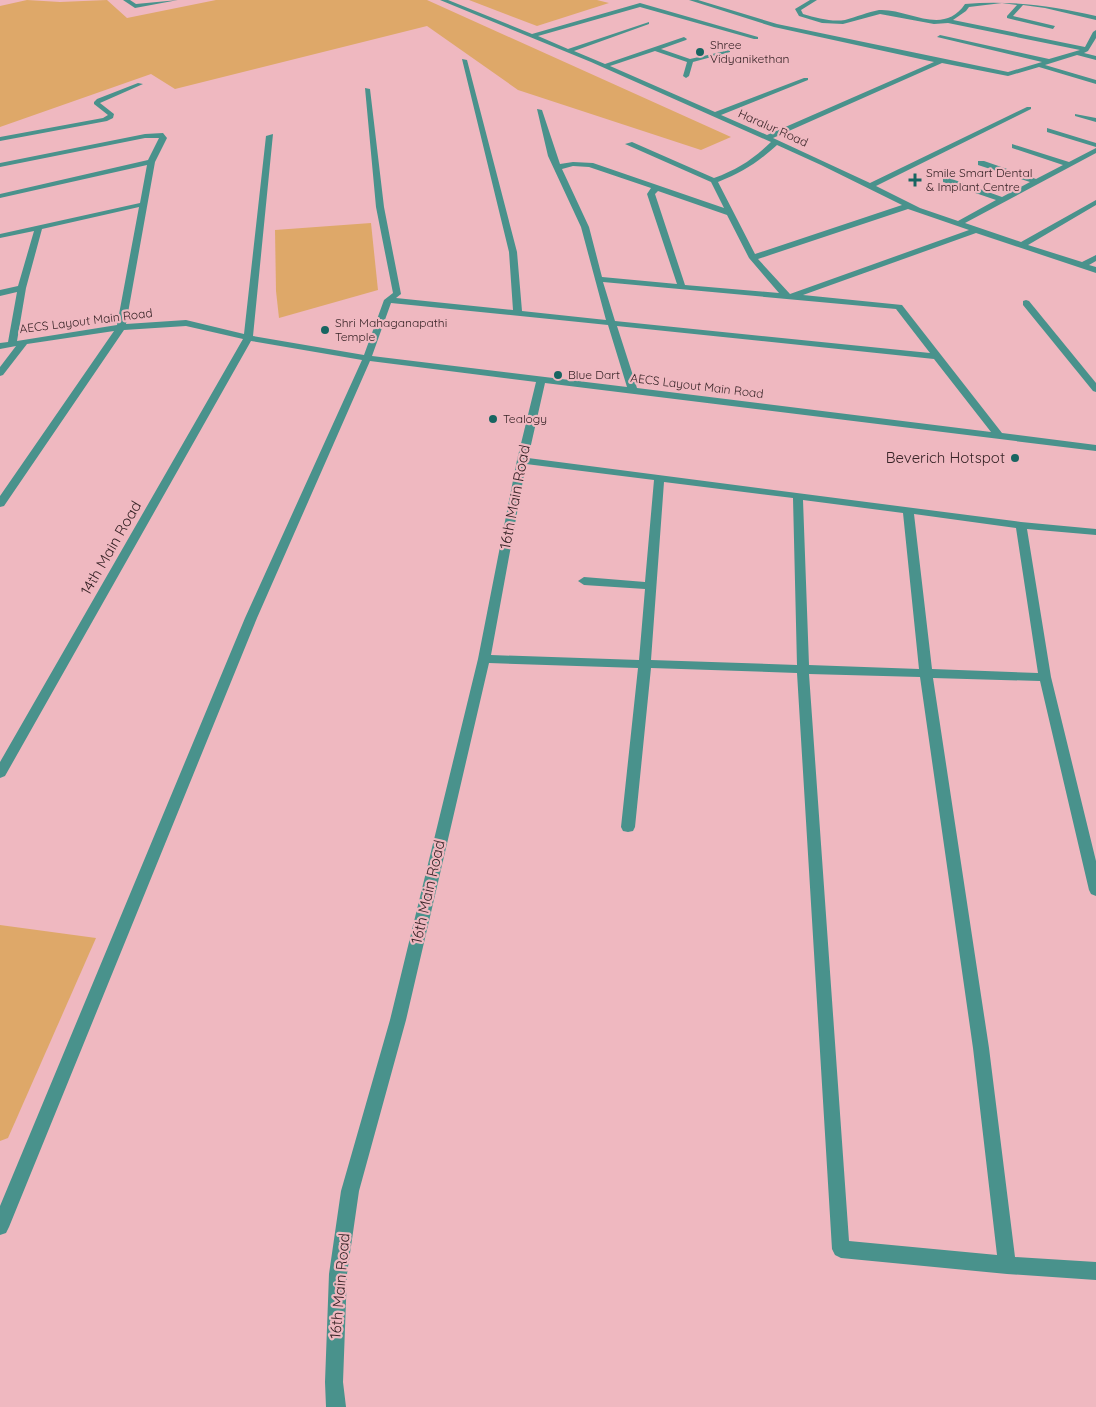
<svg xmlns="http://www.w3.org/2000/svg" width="1096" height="1407" viewBox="0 0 1096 1407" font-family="Quicksand,sans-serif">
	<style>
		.green { fill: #dea869 }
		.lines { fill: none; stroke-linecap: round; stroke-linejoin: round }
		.minor { fill: #49928c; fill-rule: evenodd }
		.poi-dot { fill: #186561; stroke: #efb8c0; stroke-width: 2 }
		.labels { text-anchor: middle; stroke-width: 4.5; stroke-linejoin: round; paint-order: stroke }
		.far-poi-label { font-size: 12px; fill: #382427; stroke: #efb8c0; text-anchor: start }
		.far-street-label { font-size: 12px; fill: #382427; stroke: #efb8c0 }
		.poi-label { font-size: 15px; fill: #382427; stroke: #efb8c0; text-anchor: end }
		.street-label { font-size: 15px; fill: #382427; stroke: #efb8c0 }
	</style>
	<rect width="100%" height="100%" fill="#efb8c0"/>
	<!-- green -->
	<g class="green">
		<path d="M27,0l33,2 47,-2 20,18 89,-18h211l304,137 -30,13 -183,-60 -91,-64 -252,63 -24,-15 -151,53v-121z"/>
		<path d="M469,0h128l12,3 -72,23z"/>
		<path d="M371,223l7,67 -99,28 -3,-27 -1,-61z"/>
		<path d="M0,925l96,13 -88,200 -8,3z"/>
	</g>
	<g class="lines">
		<!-- minor -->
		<g class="minor">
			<path d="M123,0h7l6,4 42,-4 -43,8z"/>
			<path d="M440,0h8l84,34 108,-31 118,34v2h-4l-114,-32 -102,29 30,13 81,-27v2l-75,27 31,13 79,-27 3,2 -1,1 -25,9 29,10 40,-9v2l-37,10 -4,14 -3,2 -3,-2 4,-14 -32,-11 -45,15 105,46 89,-34h4v2l-87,35 46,20 167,-73 -160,-35 -85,-27h9l79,24 231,48 34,-10 -105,-25 3,-2 109,24 31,-9 -132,-27 -14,1 -54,-10 -37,10 -21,-1 -23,-7 -4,-7 15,-9h7l-16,10 2,4c14,4 28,8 42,6 11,-3 23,-8 34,-10 29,-2 64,27 86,-6 45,-4 87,2 131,12v4l-51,-12 -22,-3 -10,11 42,10 -2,3 -46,-11v-2l10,-11 -15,-2 -33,4 -3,4 -13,9 132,27 8,-15 3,-2v8l-8,13 -4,2 12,3v4l-19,-5 -32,10 51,15v4l-57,-17 -31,9 -66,-13 -169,75 97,45 157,-76h4v2l-155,77 44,22 38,13 38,-21 -53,-18v-4h6l53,19 28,-15 -52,-17v-4h6l52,18 27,-14 -51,-17v-4l57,18 27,-14v5l-131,70 56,19 75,-42v5l-68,40 54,17 14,-7v6l-7,4 7,2v6l-120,-40 -173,62 99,10 100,128 94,12v6l-551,-68 -17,75 493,64 75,7v6l-69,-6 24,148 45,184v35l-5,-2 -2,-4 -49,-209 -107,-3 56,370 26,209 81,5v18l-89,-6 -166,-16 -6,-3 -3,-6 -35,-576 -146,-5 -16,159 -2,4 -5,1 -5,-1 -2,-4 17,-159 -149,-5 -83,357 -47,171 -12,83 -4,108 3,25h-20l-1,-25 4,-108 12,-83 49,-171 88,-361 39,-199 19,-78 -166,-21 -113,257 -248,609 -3,6 -6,2v-29l245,-588 117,-258 -111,-19 -246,435 -5,2v-16l243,-423 -57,-13 -62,4 -120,176 -4,1v-11l114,-165 -87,13 -24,31 -3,1v-9l16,-21 -16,3v-6l8,-1 9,-50 -17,4v-6l18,-4 16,-55 -34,7v-4l140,-31 7,-38 -147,33v-4l148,-34 11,-22h-14l-145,29v-4l145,-29 18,-1 4,5 -12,24 -29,162 60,-4 58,14 22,-198 7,-2 -20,202 111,19 20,-55 9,-7 -17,-86 -11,-119 5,1 14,118 17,87 -5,4 117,12 -4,-58 -47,-193 5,1 50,192 5,59 84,9 -25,-93 -33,-71 -11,-47 5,1 18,54 13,-2 20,1 131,45 -13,-26 -86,-38 7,-2 82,36c24,-9 38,-18 57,-36l-180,-80zM777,145l44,20 81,40 -147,49 -37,-72c25,-10 39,-19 59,-37zM573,166l16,1 62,21 -4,6 30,90 -75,-7 -13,-50 -27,-58zM658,191l69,24 22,43 30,35 -94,-8 -30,-91zM139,207l-22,118 -100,16 9,-53 16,-59zM908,209l61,21 -179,64 -32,-35zM603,282l293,27 34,44 -315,-32zM391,303l217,22 19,62 -255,-31zM617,326l317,33 57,73 -354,-44zM526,464l128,16 -9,102 -61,-5 -6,4 6,4 61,4 -6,71 -148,-5zM664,482l129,16 4,167 -146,-5zM803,500l100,13 16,156 -110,-4zM914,514l102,14 22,145 -106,-4zM809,674l111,3 53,371 24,207 -148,-14z"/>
			<path d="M138,83l5,1 -43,19 14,11 -1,4 -6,3 -107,20v-4l103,-19 5,-3 -14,-11v-2l3,-3z"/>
			<path d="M1075,114l21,4v4l-21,-6z"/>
			<path d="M1047,128l49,15v4l-49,-15z"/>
			<path d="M1026,300l3,1 67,82v9l-3,-1 -70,-86v-4z"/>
		</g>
	</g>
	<!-- markers -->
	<g class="poi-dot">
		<circle cx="700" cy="52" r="5"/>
		<path d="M912.5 172.5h5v5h5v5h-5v5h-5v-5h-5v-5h5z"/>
		<circle cx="325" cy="330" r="5"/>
		<circle cx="558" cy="375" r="5"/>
		<circle cx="493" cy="419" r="5"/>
		<circle cx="1015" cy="458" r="5"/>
	</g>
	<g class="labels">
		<!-- far-poi labels -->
		<g class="far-poi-label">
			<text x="710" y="49">Shree<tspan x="710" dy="14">Vidyanikethan</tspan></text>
			<text x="926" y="177">Smile Smart Dental<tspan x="926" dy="14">&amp; Implant Centre</tspan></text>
			<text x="335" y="327">Shri Mahaganapathi<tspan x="335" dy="14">Temple</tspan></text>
			<text x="568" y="379">Blue Dart</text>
			<text x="503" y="423">Tealogy</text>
		</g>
		<!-- far-street labels -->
		<g class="far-street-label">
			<text transform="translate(773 128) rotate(24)" y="4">Haralur Road</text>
			<text transform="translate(86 321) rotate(-7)" y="4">AECS Layout Main Road</text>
			<text transform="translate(697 386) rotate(7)" y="4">AECS Layout Main Road</text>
		</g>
		<!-- poi labels -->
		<g class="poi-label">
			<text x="1005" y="463">Beverich Hotspot</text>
		</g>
		<!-- street labels -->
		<g class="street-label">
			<text transform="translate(515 497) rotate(-79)" y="5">16th Main Road</text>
			<text transform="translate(111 548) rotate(-60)" y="5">14th Main Road</text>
			<text transform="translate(428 892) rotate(-77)" y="5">16th Main Road</text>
			<text transform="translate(340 1286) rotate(-85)" y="5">16th Main Road</text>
		</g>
	</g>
</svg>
